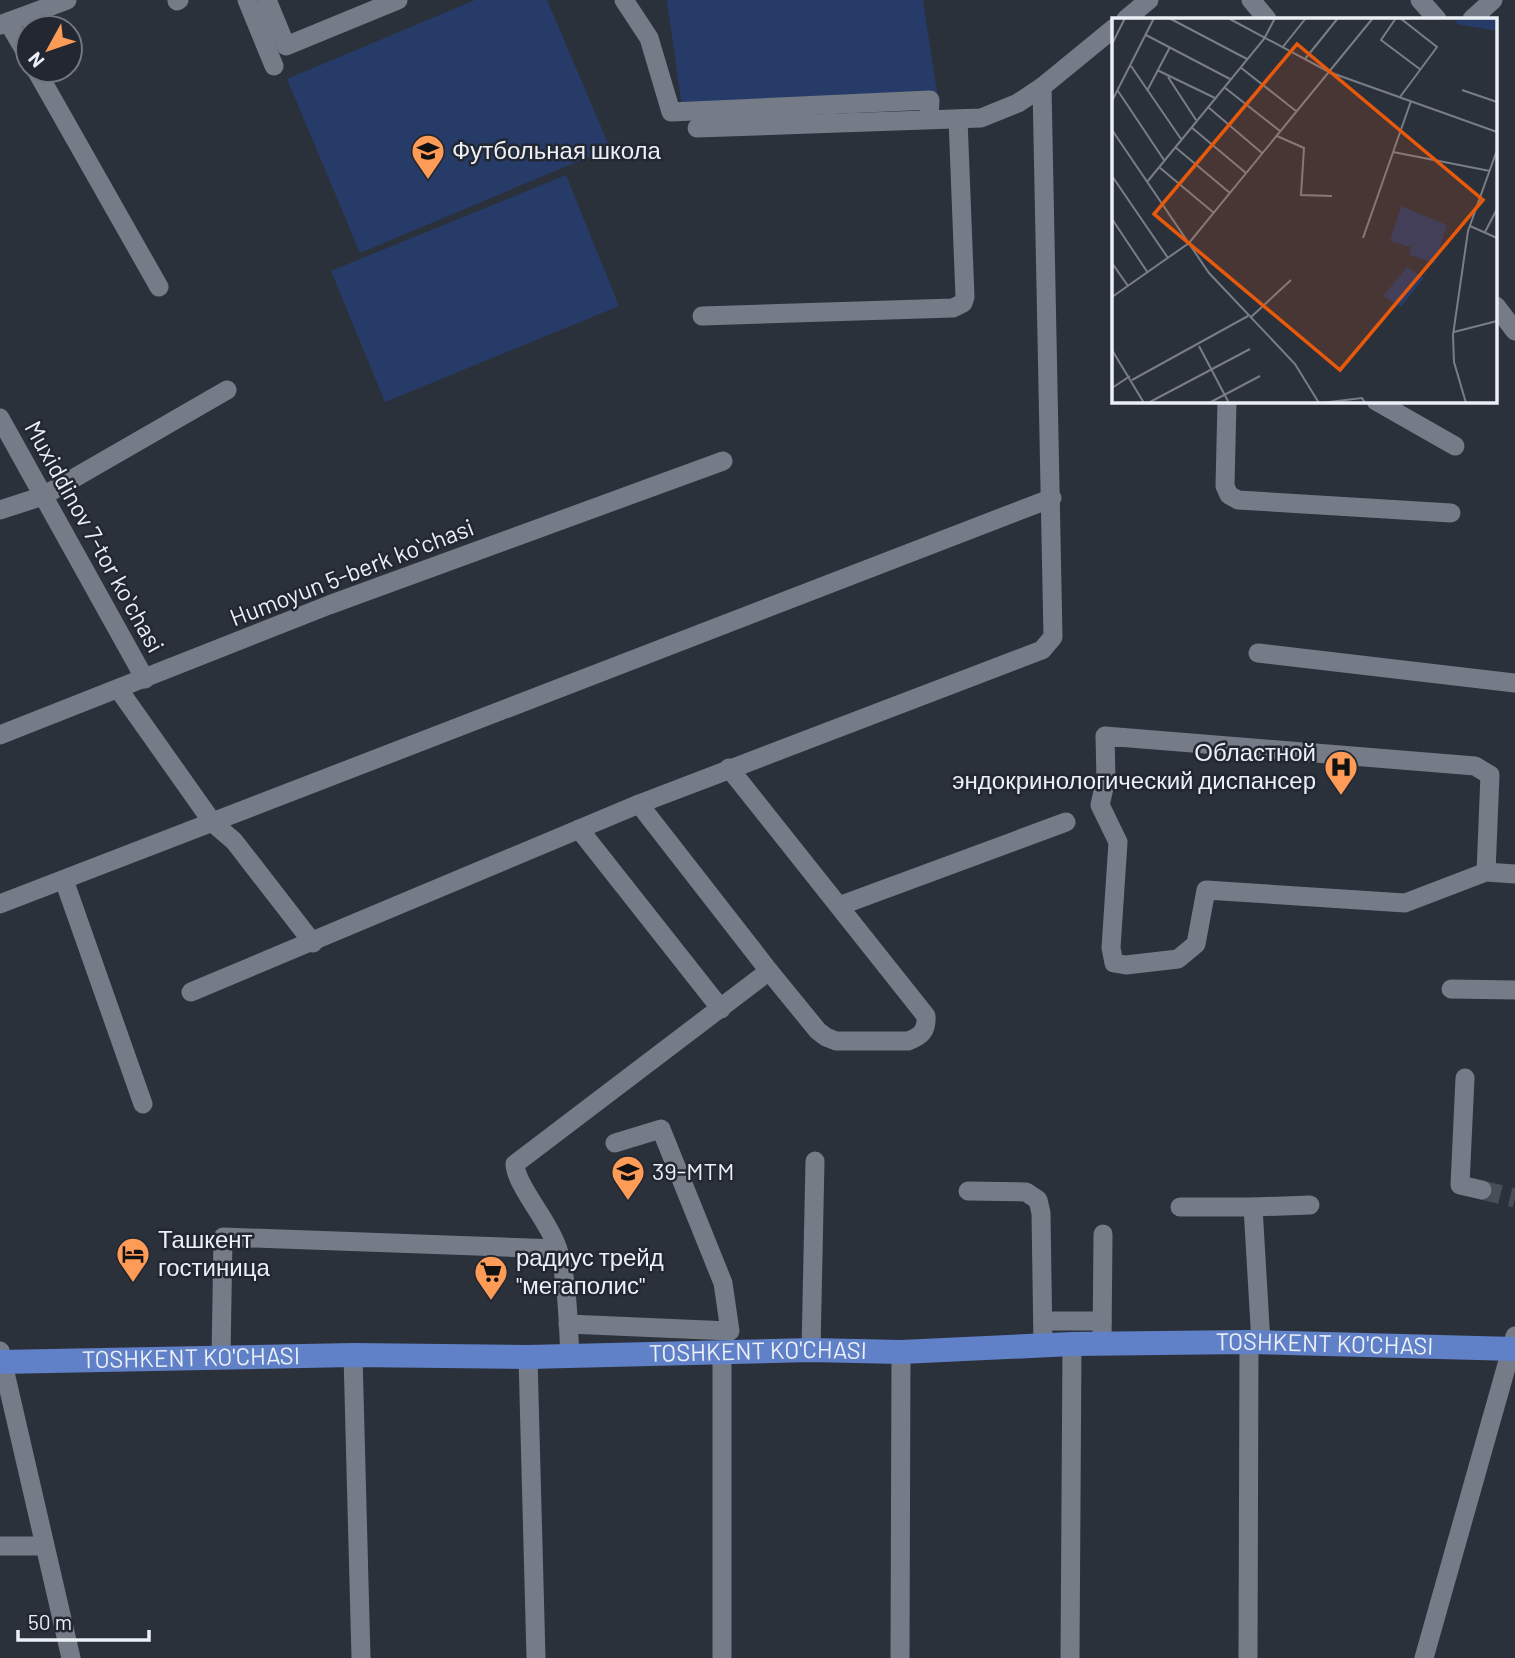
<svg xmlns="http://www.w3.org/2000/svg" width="1515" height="1658" viewBox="0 0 1515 1658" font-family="Barlow,sans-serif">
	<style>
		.green { fill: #263b67 }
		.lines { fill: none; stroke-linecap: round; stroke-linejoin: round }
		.minor-tunnel { stroke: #484e57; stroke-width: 19; stroke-dasharray: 19 10; stroke-linecap: butt }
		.minor { stroke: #757b87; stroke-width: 19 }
		.major { stroke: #6080c7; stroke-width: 24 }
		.labels { text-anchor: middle; stroke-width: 5; stroke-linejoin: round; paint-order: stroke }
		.poi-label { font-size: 24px; fill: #ebeff6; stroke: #222731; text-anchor: start }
		.street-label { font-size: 24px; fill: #ebeff6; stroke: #222731 }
		.inset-road { fill: none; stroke: #787d86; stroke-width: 2 }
		.view { fill: #e8590c; fill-opacity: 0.15; stroke: #e8590c; stroke-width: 3.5 }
		.inset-edge { fill: none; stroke: #ebeff6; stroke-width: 3.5 }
	</style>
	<rect width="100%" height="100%" fill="#2b313b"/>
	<!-- green -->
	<g class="green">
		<path d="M475,0h72l63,148 -250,105 -73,-174z"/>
		<path d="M667,0h256l15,99 -256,8z"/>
		<path d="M566,175l53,131 -234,96 -54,-131z"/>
	</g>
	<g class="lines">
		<!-- minor-tunnel -->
		<path class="minor-tunnel" d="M1482,1190l33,8"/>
		<!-- minor -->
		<g class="minor">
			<path d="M247,0l27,66"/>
			<path d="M267,0l19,46 112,-46"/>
			<path d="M624,0l25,38 22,74 259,-12 -1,19"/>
			<path d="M1251,0l16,19"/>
			<path d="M1420,0l17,19"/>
			<path d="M177,1l2,-1"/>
			<path d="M1126,19l23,-19"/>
			<path d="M1472,19l21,-19"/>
			<path d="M8,22l20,34"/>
			<path d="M0,25l67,-25"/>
			<path d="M36,70l123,217"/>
			<path d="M697,128l284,-10 37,-15 24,-16"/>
			<path d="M1496,306l19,25"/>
			<path d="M702,316l251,-8 10,-5 2,-6 -7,-178"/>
			<path d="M1227,401l-2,85 4,9 9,5 213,13"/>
			<path d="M1376,401l79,45"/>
			<path d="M0,418l145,261"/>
			<path d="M0,510l43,-14 184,-106"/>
			<path d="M1258,653l257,30"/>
			<path d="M119,690l94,133 21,18 79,102"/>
			<path d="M0,735l329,-130 394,-144"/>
			<path d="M729,768l197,248c1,14 -4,20 -18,25h-72l-10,-4 -8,-6 -49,-60"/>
			<path d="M579,829l142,180"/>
			<path d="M1486,872l4,-97 -15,-9 -370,-30 1,43 -6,26 18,37 -7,106 3,15 12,2 52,-6 18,-15 10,-54 199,13 81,-31 29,2"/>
			<path d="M64,880l79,224"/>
			<path d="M0,904l1052,-406"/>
			<path d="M839,906l227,-84"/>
			<path d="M1451,989l64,1"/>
			<path d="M191,992l448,-188 403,-154 11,-13 -11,-550 72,-59"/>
			<path d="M1465,1078l-5,107 22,5"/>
			<path d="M968,1191l58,1 12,8 3,13 2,132"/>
			<path d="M1180,1207h73l8,136"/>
			<path d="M1253,1207l57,-2"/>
			<path d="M1043,1321h59"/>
			<path d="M568,1324l162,7 -7,-48 -62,-154 -46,14"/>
			<path d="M1102,1344l1,-110"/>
			<path d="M811,1350l4,-189"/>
			<path d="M0,1351l71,307"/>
			<path d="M722,1352v306"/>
			<path d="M353,1355l8,303"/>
			<path d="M570,1356c-2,-32 -2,-79 -13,-109 -8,-26 -41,-61 -42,-83l254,-193 -130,-167"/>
			<path d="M528,1357l8,301"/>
			<path d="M221,1358l2,-121 335,12"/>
			<path d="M0,1546h43"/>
			<path d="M900,1658l1,-306"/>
			<path d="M1070,1658l2,-314"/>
			<path d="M1248,1658l1,-316"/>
			<path d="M1424,1658l91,-322"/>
		</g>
		<!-- major -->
		<path class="major" id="s1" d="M0,1362l353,-7 175,2 283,-7 90,2 171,-8 177,-2 266,7"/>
	</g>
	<!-- icons -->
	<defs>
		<symbol id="school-pin" viewBox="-11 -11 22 30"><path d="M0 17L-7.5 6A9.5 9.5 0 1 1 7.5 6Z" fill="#fe9c57" stroke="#222731"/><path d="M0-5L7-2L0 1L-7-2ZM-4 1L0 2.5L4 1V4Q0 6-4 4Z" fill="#111"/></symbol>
		<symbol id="hospital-pin" viewBox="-11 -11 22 30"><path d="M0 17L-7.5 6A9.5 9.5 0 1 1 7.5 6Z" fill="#fe9c57" stroke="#222731"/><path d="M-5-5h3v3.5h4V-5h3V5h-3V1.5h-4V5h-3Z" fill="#111"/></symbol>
		<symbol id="hotel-pin" viewBox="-11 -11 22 30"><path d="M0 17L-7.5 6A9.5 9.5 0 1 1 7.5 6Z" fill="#fe9c57" stroke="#222731"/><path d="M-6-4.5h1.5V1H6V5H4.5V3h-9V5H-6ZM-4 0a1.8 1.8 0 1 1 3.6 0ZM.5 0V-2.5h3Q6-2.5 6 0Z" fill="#111"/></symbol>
		<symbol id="supermarket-pin" viewBox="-11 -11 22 30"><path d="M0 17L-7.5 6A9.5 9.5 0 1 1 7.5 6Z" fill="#fe9c57" stroke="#222731"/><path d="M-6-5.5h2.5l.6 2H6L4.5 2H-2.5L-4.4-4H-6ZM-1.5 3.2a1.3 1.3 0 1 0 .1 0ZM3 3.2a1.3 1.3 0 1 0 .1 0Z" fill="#111"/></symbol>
	</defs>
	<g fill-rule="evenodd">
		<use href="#school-pin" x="409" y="132" width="38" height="52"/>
		<use href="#hospital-pin" x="1322" y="748" width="38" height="52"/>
		<use href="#school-pin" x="609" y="1153" width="38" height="52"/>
		<use href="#hotel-pin" x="114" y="1235" width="38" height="52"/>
		<use href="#supermarket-pin" x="472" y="1253" width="38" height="52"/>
	</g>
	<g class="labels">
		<!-- poi labels -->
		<g class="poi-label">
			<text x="452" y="159">Футбольная школа</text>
			<text x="1316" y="761" text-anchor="end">Областной<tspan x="1316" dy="28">эндокринологический диспансер</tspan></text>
			<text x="652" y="1180">39-MTM</text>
			<text x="158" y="1248">Ташкент<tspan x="158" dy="28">гостиница</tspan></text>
			<text x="516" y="1266">радиус трейд<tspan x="516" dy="28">"мегаполис"</tspan></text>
		</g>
		<!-- street labels -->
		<g class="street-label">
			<text transform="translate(94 537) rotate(61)" y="8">Muxiddinov 7-tor koʻchasi</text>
			<text transform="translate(352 573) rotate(-21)" y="8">Humoyun 5-berk koʻchasi</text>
			<text dy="8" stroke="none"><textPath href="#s1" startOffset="1325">TOSHKENT KO'CHASI</textPath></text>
			<text dy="8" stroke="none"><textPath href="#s1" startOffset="758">TOSHKENT KO'CHASI</textPath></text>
			<text dy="8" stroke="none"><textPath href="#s1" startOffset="191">TOSHKENT KO'CHASI</textPath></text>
		</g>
	</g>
	<!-- overview -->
	<g transform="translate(1112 18)">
		<rect width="385" height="385" fill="#2b313b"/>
		<path d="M345,0h40v13l-41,-7zM289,188l46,19 -12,38 -26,-8 4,-15 -3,7 -20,-6zM295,249l17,11 -23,29 -18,-11z" fill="#263b67"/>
		<path class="inset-road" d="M57,0l78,41M116,0l101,54 168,60M284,0l-15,22 40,30M288,0l37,29 -37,50M34,17l84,44M0,26l13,-26M170,30l24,-30M193,41l33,-41M19,48l50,73M128,49l56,44M45,52l58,28M56,59l28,43M112,69l56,44M350,72l35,12M6,73l46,69M35,73l23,-44M0,83l42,-83M96,89l54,46M79,109l55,46M0,112l97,143 86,91 24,39M165,118l27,12 -3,47 31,1M63,129l55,46M281,134l97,19M47,149l55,46M0,158l56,82M35,164l117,-143 11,-21M0,201l36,54M358,208l27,12M373,214l12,-23M251,220l48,-137M0,245l16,23M0,279l77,-54 184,-225M138,300l41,-38M342,314l43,-11M87,328l30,57M0,332l32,53M20,362l116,-64M0,370l18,-12M36,385l102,-54M97,385l51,-27M209,385l41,-5 3,5M354,385l-12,-41 -1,-27 15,-104 29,-81"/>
		<path class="view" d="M185,26l186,156 -143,170 -186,-156z"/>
		<rect width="385" height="385" class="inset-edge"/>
	</g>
	<!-- north arrow -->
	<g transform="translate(49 49) rotate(230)"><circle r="33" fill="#222731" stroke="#727780" stroke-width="2"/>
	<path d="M0-5L12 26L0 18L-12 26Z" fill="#fe9c57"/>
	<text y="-10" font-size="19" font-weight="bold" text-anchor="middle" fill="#ebeff6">N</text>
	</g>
	<!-- scale -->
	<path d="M18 1630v10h131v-10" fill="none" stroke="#ebeff6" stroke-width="3.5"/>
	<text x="28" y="1630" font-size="21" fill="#ebeff6" stroke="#222731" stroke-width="5" paint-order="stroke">50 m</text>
</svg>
